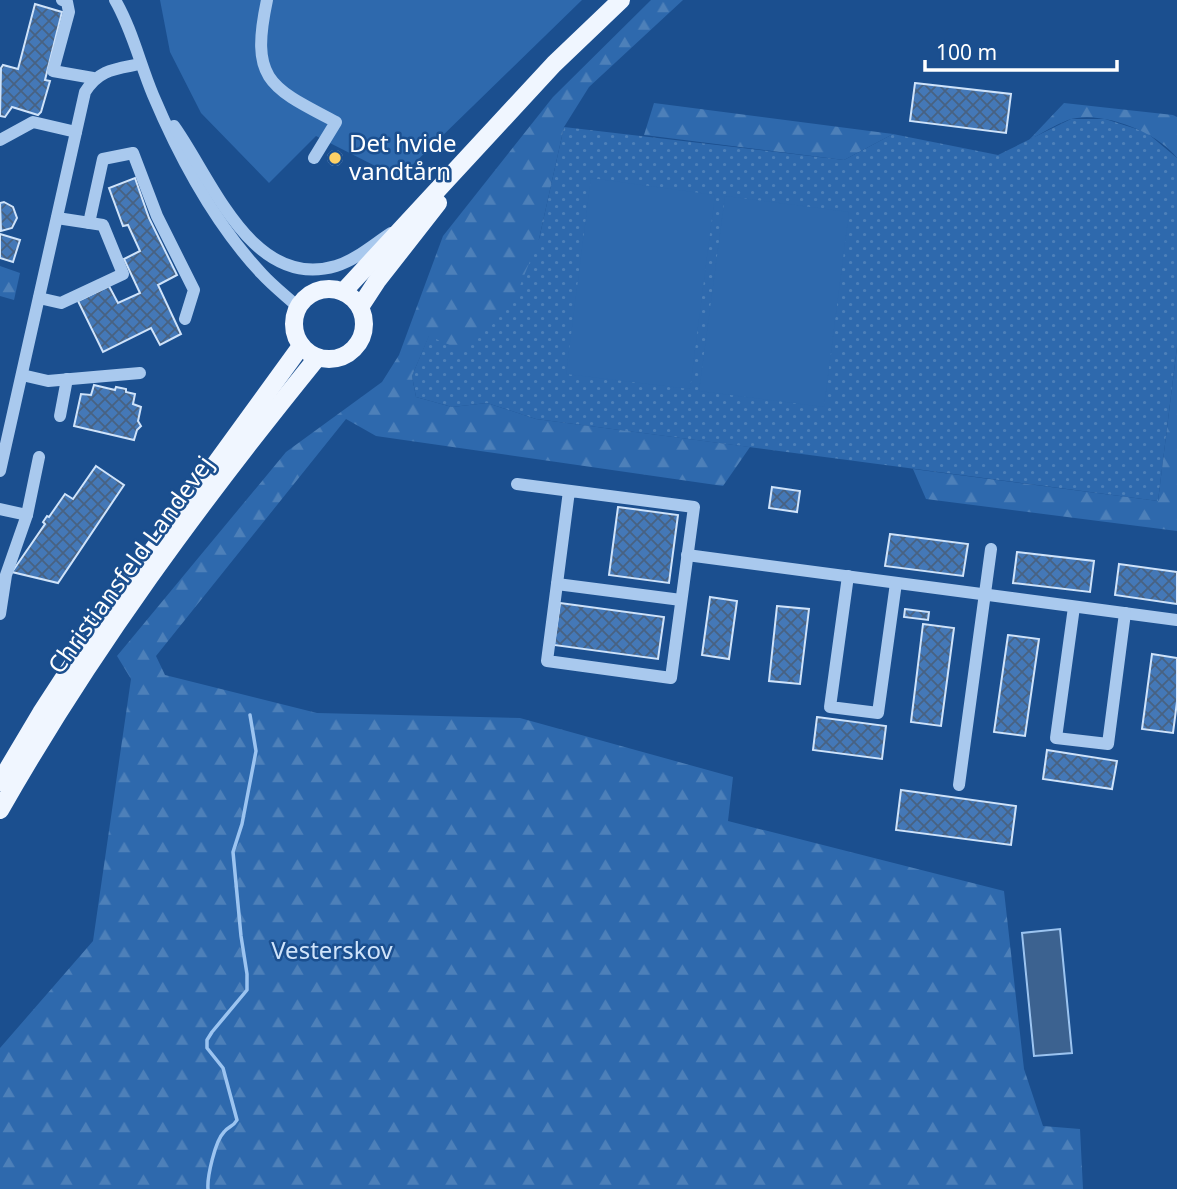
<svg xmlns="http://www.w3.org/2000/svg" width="1177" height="1189" viewBox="0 0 1177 1189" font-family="'Noto Sans',sans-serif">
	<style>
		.green { fill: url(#green-dots) }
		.forest { fill: url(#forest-firs) }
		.pitch { fill: #2e69ad }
		.water { fill: #3c6290; stroke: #9cc4f0; stroke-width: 2 }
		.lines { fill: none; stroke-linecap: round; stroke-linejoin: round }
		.stream { stroke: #9cc4f0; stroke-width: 3.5 }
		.building { fill: url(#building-cross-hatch); stroke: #cfe3fa; stroke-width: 2 }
		.minor { stroke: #a9c9ee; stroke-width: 12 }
		.major { stroke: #f0f6ff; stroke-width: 18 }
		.poi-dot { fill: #ffd166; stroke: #1b4f8f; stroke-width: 2.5 }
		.labels { text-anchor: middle; stroke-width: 5; stroke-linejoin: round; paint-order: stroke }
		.poi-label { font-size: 24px; fill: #fff; stroke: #1b4f8f; text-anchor: start }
		.street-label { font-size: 24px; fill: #fff; stroke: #1b4f8f }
		.park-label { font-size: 24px; fill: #cfe3fa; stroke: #1b4f8f }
	</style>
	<defs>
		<pattern id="green-dots" width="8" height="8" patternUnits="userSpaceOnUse" patternTransform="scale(1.75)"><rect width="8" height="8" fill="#2e69ad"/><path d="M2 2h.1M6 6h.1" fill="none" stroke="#4d80b9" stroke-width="1.8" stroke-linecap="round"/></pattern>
		<pattern id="forest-firs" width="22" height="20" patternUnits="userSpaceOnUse" patternTransform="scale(1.75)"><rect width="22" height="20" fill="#2e69ad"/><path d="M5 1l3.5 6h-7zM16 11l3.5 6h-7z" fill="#4d80b9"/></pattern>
		<pattern id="building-cross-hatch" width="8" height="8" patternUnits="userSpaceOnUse" patternTransform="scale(1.75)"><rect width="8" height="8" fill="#4478b7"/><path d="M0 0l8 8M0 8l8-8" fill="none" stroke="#486282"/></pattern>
	</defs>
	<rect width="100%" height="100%" fill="#1b4f8f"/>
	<!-- green -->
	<path class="green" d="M1071,119h34l41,13 31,26v189l-19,154 -622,-82 -49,-16 -35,4 -36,-10 -4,-21 17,-41 110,-96 25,-112 280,33 49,-26 105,21z"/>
	<!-- forest -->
	<g class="forest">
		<path d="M651,0h32l-94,87 -25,40 -25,112 -20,49 -26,36 -34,25 -30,-13 -17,40 4,21 36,10 35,-4 49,16 214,28 -27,39 -347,-50 -30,-17 -190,237 9,19 152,38 203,5 213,59 -5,44 276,70 20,178 19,57 37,3 3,60h-1083v-141l93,-107 38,-262 -14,-23 169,-204 96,-70 17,-27 44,-119 110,-139z"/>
		<path d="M654,103l239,31 -49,26 -200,-25z"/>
		<path d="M1064,103l109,12 4,2v41c-19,-26 -77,-49 -109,-38 -13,5 -26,13 -39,20z"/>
		<path d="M0,266l20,7 -6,27 -14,-4z"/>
		<path d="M1177,347v184l-251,-32 -13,-30 245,32z"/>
	</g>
	<!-- pitch -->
	<g class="pitch">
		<path d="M160,0h422l-183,178 -83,-42 -47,47 -68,-70 -31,-61z"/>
		<path d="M591,178l124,17 -25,194 -124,-15z"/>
		<path d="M725,196l124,16 -25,195 -125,-16z"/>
	</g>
	<!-- water -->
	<path class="water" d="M1060,929l12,124 -38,3 -12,-123z"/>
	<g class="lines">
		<!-- stream -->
		<path class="stream" d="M208,1189c-1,-12 7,-48 16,-57 5,-6 9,-5 13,-12l-14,-52 -16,-20v-8l5,-8 35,-42v-16l-6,-38 -8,-84 9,-28 14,-73 -6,-36"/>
	</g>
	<!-- building -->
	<g class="building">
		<path d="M35,4l27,8 -17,68 5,1 -9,31 -3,3 -26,-8 -7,10 -5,-1 1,-48 2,-3 15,4z"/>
		<path d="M915,83l96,11 -5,39 -96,-12z"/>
		<circle cx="335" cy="158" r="7"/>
		<path d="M135,178l14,40 28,57 -19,10 23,49 -21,11 -9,-17 -48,24 -25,-51 31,-15 9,17 22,-10 -16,-34 16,-8 -12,-26 -5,1 -14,-38z"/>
		<path d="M4,202l9,5 4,11 -5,10 -11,3 -1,-28z"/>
		<path d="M0,234l20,6 -7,22 -13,-4z"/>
		<path d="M94,385l21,5 1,-3 10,2v3l9,2 -2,10 8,3 -3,14 3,5 -4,4 -3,10 -60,-14 7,-32 10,1z"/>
		<path d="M96,466l28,19 -66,98 -46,-11 33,-48 -2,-2 4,-6 2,1 16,-23 8,5z"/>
		<path d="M772,487l28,4 -3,21 -28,-4z"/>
		<path d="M618,507l60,8 -9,68 -60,-8z"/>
		<path d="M890,534l78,10 -5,32 -78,-10z"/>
		<path d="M1017,552l77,9 -4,31 -77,-9z"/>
		<path d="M1119,564l58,8v32l-62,-9z"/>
		<path d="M710,597l27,4 -8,58 -27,-4z"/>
		<path d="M560,603l104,14 -6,42 -104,-14z"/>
		<path d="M777,606l32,3 -9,75 -31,-3z"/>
		<path d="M905,609l24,3 -1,8 -24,-3z"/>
		<path d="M923,624l31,4 -13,98 -30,-4z"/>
		<path d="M1008,635l31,4 -14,97 -31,-4z"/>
		<path d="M1152,654l25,4v44l-4,31 -31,-4z"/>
		<path d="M817,717l69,9 -4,33 -69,-9z"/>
		<path d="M1047,750l70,11 -5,28 -69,-10z"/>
		<path d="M901,790l115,16 -5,39 -115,-15z"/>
	</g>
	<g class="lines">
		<!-- minor -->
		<g class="minor">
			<path d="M62,0l5,2 2,10 -16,59 40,7"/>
			<path d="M115,0c17,29 25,64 38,95 27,64 61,128 109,179 11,12 24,22 36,33"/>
			<path d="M267,0c-17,80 2,87 69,122l-22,36"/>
			<path d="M174,126c38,53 78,165 162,140 20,-6 38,-22 55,-33"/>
			<path d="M0,140l33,-18 43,10"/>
			<path d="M89,223l14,-64 30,-6 24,63 37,74 -9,29"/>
			<path d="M39,298l22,5 62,-29 -20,-49 -46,-7"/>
			<path d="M22,375l26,6 92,-8"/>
			<path d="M60,416l7,-37"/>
			<path d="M0,471l85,-379c14,-23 31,-23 55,-28"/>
			<path d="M517,484l177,23 -23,171 -124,-17 22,-170"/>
			<path d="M0,509l27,6 12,-58"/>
			<path d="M687,555l490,65"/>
			<path d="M848,576l-18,131 48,6 18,-130"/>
			<path d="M557,584l124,16"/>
			<path d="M1074,607l-18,131 52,6 17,-131"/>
			<path d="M0,614l6,-39 21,-60"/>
			<path d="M959,785l32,-236"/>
		</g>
		<!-- major -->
		<g class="major">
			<circle cx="329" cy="324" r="35"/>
			<path d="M343,292l211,-228 67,-64"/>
			<path d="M360,307l17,-26 61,-78"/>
			<path d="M0,782l41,-69 56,-86 204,-281"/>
			<path d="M0,810c91,-160 201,-309 317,-452"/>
		</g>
	</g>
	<!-- markers -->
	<circle class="poi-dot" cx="335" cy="158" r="7"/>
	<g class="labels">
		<!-- poi labels -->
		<g class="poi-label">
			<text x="349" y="152">Det hvide<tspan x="349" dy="28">vandtårn</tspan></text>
		</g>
		<!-- street labels -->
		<g class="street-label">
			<text transform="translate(131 565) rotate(-54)" y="8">Christiansfeld Landevej</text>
		</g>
		<!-- park labels -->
		<g class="park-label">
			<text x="332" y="959">Vesterskov</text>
		</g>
	</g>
	<!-- scale -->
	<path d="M925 60v10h192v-10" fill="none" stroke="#ffffff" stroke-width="3.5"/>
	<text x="936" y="60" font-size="21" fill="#ffffff" stroke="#1b4f8f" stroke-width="5" paint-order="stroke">100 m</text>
</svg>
